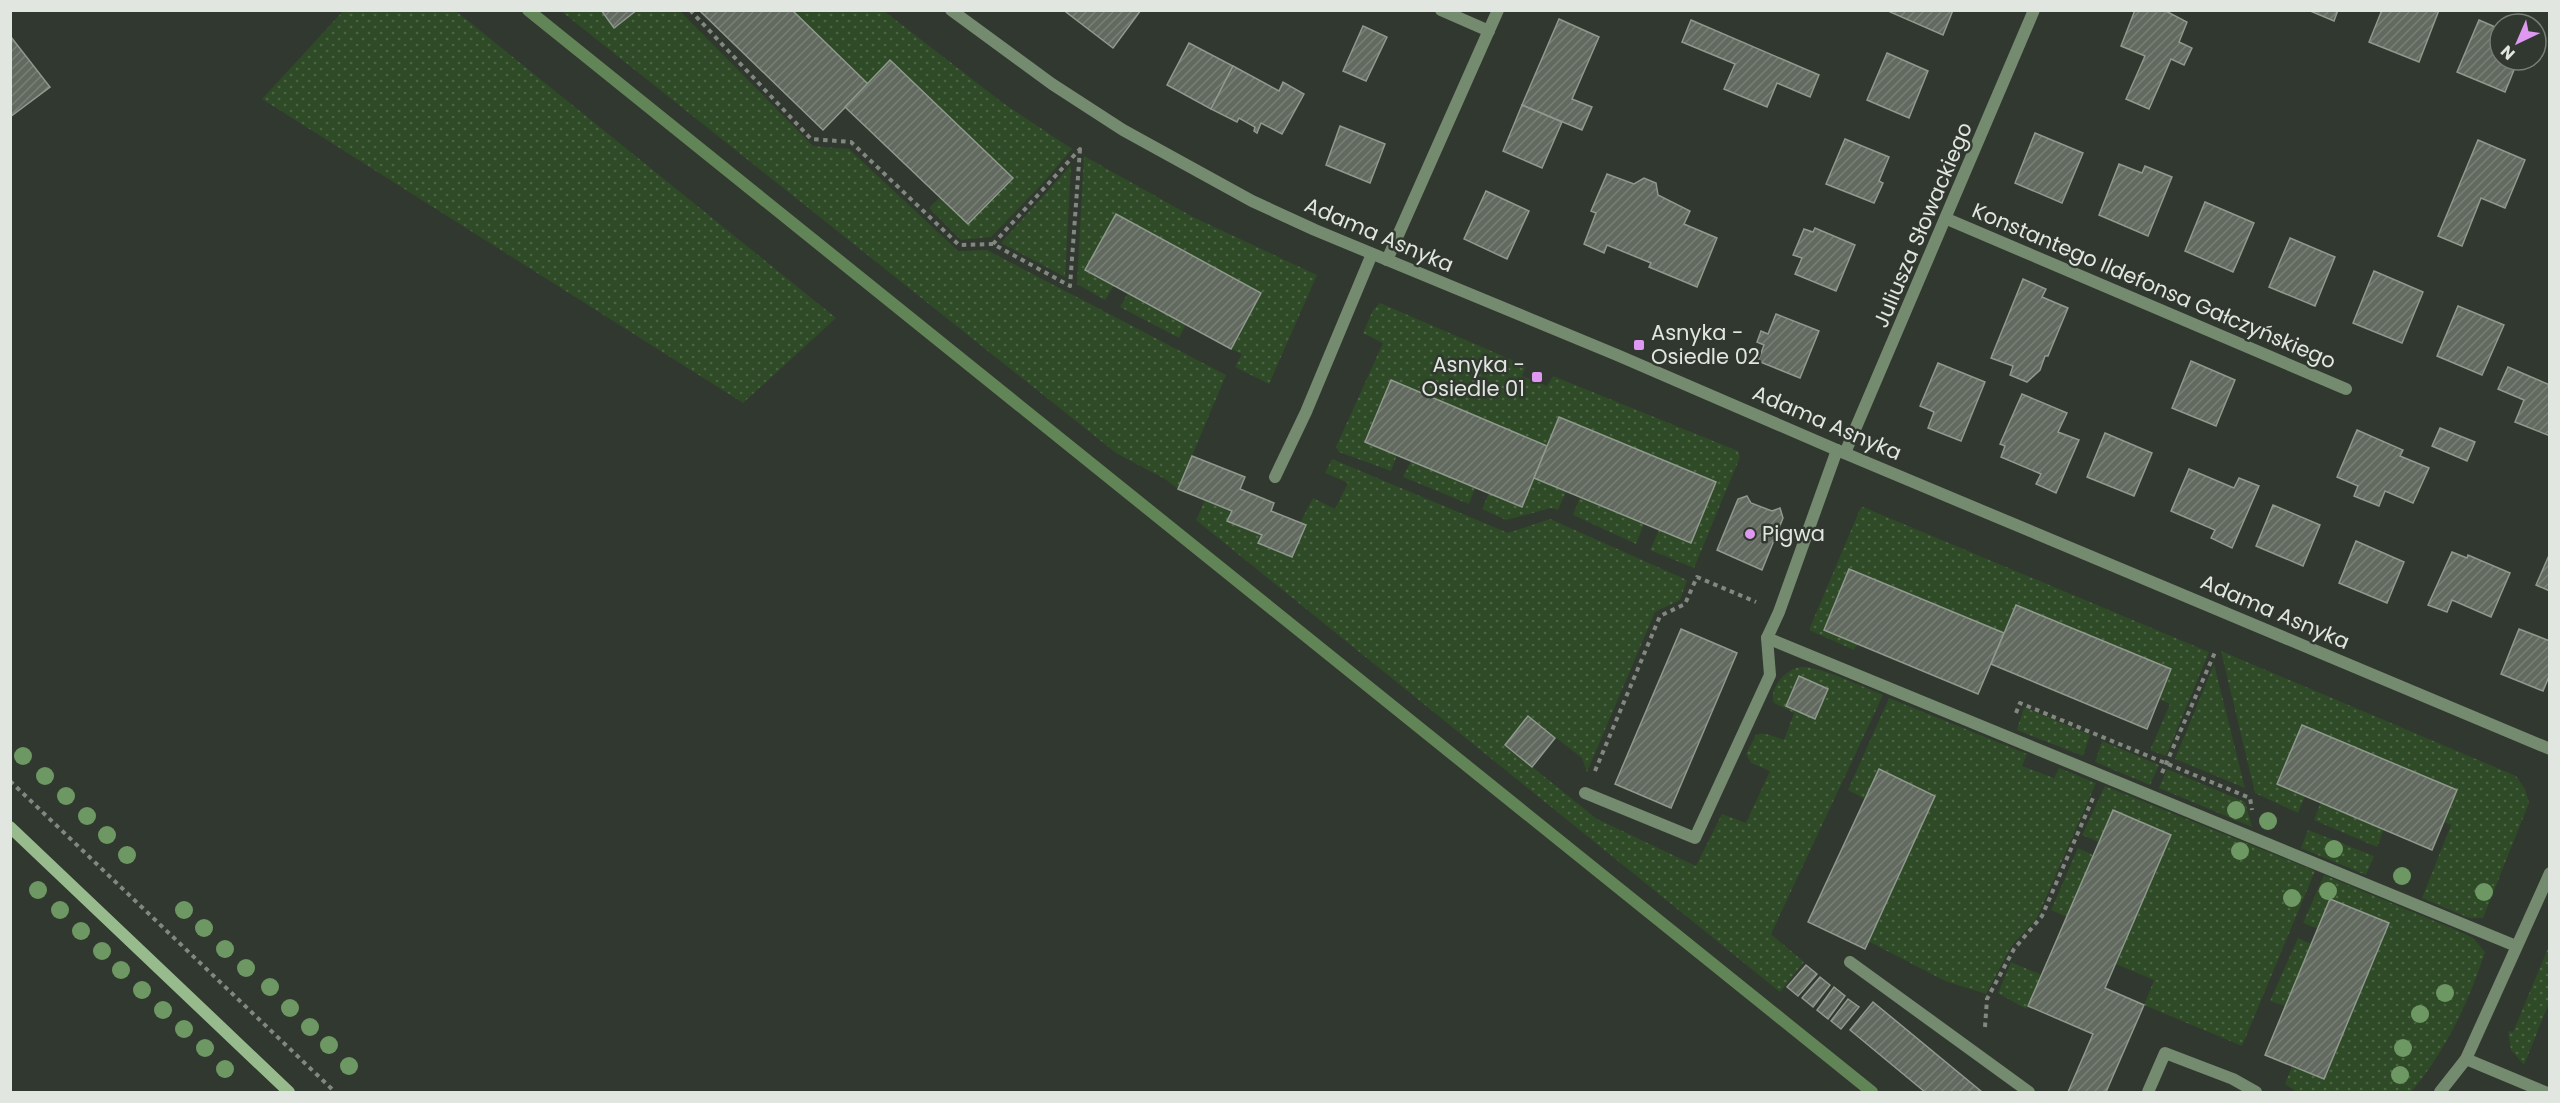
<svg xmlns="http://www.w3.org/2000/svg" width="2560" height="1103" viewBox="0 0 2560 1103" font-family="Poppins,sans-serif">
	<style>
		.grass { fill: url(#grass-dots) }
		.lines { fill: none; stroke-linecap: round; stroke-linejoin: round }
		.stream { stroke: #628557; stroke-width: 12 }
		.building { fill: url(#building-hatch); stroke: #90998e; stroke-width: 1.5 }
		.path { stroke: #828880; stroke-width: 4; stroke-dasharray: 4.5 4.5; stroke-linecap: butt }
		.lane { stroke: #748b6f; stroke-width: 12 }
		.street { stroke: #748b6f; stroke-width: 12 }
		.secondary { stroke: #97bb8d; stroke-width: 12 }
		.tree { fill: #6e9863 }
		.poi-dot { fill: #df98f1; stroke: #31382f; stroke-width: 2 }
		.labels { text-anchor: middle; stroke-width: 5; stroke-linejoin: round; paint-order: stroke }
		.street-label { font-size: 21px; fill: #e1e6e0; stroke: #31382f }
		.poi-label { font-size: 21px; fill: #e1e6e0; stroke: #31382f; text-anchor: start }
	</style>
	<defs>
		<pattern id="grass-dots" width="8" height="8" patternUnits="userSpaceOnUse" patternTransform="scale(1.5)"><rect width="8" height="8" fill="#2e4a26"/><path d="M2 2h.1M6 6h.1" fill="none" stroke="#4c6445" stroke-width="1.8" stroke-linecap="round"/></pattern>
		<pattern id="building-hatch" width="6" height="6" patternUnits="userSpaceOnUse" patternTransform="scale(1.5)"><rect width="6" height="6" fill="#626a60"/><path d="M-1 1l2-2M0 6l6-6M5 7l2-2" fill="none" stroke="#787f76"/></pattern>
	</defs>
	<rect width="100%" height="100%" fill="#31382f"/>
	<!-- grass -->
	<g class="grass">
		<path d="M344,10l112,1 380,307 -93,85 -481,-304z"/>
		<path d="M561,11h40l13,17 23,-17h43l133,135 36,3 109,102 29,-1 239,125 -48,114 -13,-10 -49,-26z"/>
		<path d="M792,11h92l119,92 69,46 -31,36 -50,52 -30,3 -32,-32 10,-10 29,26 44,-46 -144,-94z"/>
		<path d="M1084,156l109,61 124,58 -48,109 -34,-17 7,-13 -11,-5 30,-56 -145,-79 -31,56 29,15 -9,15 -28,-16z"/>
		<path d="M1071,165l-6,112 -64,-34z"/>
		<path d="M1128,293l58,31 -7,14 -59,-31z"/>
		<path d="M1380,303l146,63 -4,10 25,10 6,-10 185,75 2,6 -46,111 -44,-18 9,-20 32,13 25,-61 -157,-65 -12,29 -156,-66 -26,61 32,14 -6,16 -52,-19 -3,-5 47,-104 -20,-10 10,-23z"/>
		<path d="M1332,459l176,74 42,-14 137,61 -7,20 -25,12 -68,160 -5,-14 -54,-42 -23,29 92,74 99,47 26,-52 24,9 24,-52 -19,-8 -5,-9 10,-19c10,-4 18,2 28,5l10,-27 -20,-10c-3,-8 0,-15 5,-22 5,-7 14,-14 24,-14 19,0 60,20 80,28l-112,239 33,28 -24,30 -584,-472 9,-20 27,11 -5,10 35,14 -4,9 34,13 13,-32 -5,-2 13,-25 22,11 13,-26 -23,-10z"/>
		<path d="M1411,461l64,27 -6,16 -66,-27z"/>
		<path d="M1534,478l32,14 -8,18 -7,-2 -45,12 -24,-11 7,-16 33,14z"/>
		<path d="M1580,497l64,27 -8,20 -63,-29z"/>
		<path d="M1863,507l346,145 -43,104 -16,-6 20,-46 -11,-5 12,-30 -155,-64 -12,28 -154,-64 -26,61 33,14 -3,6 -45,-20 51,-121z"/>
		<path d="M2221,651l295,125 9,13 4,14 -46,115h-14l-47,-20 29,-73 -7,-3 13,-32 -155,-65 -25,58 28,13 -7,17 -43,-20z"/>
		<path d="M2214,664l31,124 -70,-29z"/>
		<path d="M1889,698l138,56 -5,12 32,12 5,-10 37,15 -59,135 -25,27 -26,49 -41,-13 -77,-40 67,-145 -56,-26 -14,29 -17,-9z"/>
		<path d="M2024,707l66,28 -7,21 -66,-26z"/>
		<path d="M2102,741l57,24 -9,20 -55,-23z"/>
		<path d="M2167,769l78,33 7,25 -93,-39z"/>
		<path d="M2105,786l210,85 -73,175 -98,-41 10,-25 -38,-16 55,-129 -58,-25 -14,32 -17,-7z"/>
		<path d="M2321,802l63,27 -7,18 -63,-27z"/>
		<path d="M2308,830l66,26 -8,19 -65,-27z"/>
		<path d="M2078,848l15,7 -26,62 -16,-7z"/>
		<path d="M2324,875l139,58 10,5 12,14c-16,50 -40,100 -74,140h-114l-12,-8 7,-18 26,-137 -15,-6z"/>
		<path d="M2298,938l13,6 -26,62 -15,-5z"/>
		<path d="M2549,946v57l-25,62 -13,-15 -3,-19 5,1z"/>
		<path d="M2011,962l31,13 -16,34 -28,-16z"/>
	</g>
	<g class="lines">
		<!-- stream -->
		<path class="stream" d="M528,10l1344,1082"/>
	</g>
	<!-- building -->
	<g class="building">
		<path d="M601,10h36l-23,18z"/>
		<path d="M703,10h89l76,74 -45,46 -122,-118z"/>
		<path d="M1067,10h74l-28,38 -47,-36z"/>
		<path d="M1891,10h62l-10,25 -53,-23z"/>
		<path d="M2135,10h29l23,12 -8,20 13,6 -8,17 -13,-6 -22,50 -23,-10 19,-43 -24,-10z"/>
		<path d="M2308,10h30l-4,11z"/>
		<path d="M2382,10h57l-20,52 -50,-20z"/>
		<path d="M1559,19l40,18 -27,62 20,8 -10,23 -60,-25z"/>
		<path d="M1691,20l128,55 -9,22 -33,-14 -10,24 -43,-18 11,-25 -53,-22z"/>
		<path d="M2479,20l21,9v31h18l-13,32 -48,-20z"/>
		<path d="M1363,26l24,11 -21,44 -23,-10z"/>
		<path d="M11,37l39,50 -40,30v-79z"/>
		<path d="M1189,43l44,23 -22,43 -44,-24z"/>
		<path d="M1887,53l41,18 -19,47 -42,-18z"/>
		<path d="M890,60l123,118 -45,46 -123,-117z"/>
		<path d="M1233,66l46,25 4,-9 21,12 -22,40 -21,-11 -4,10 -3,-2 1,-4 -16,-9 -2,4 -26,-13z"/>
		<path d="M1522,105l40,17 -20,46 -39,-17z"/>
		<path d="M1340,126l45,18 -15,39 -44,-18z"/>
		<path d="M2035,133l48,20 -21,50 -47,-20z"/>
		<path d="M1845,139l44,18 -10,24 4,2 -9,20 -48,-19z"/>
		<path d="M2478,140l47,20 -20,48 -24,-10 -19,48 -24,-10z"/>
		<path d="M2119,164l23,9 3,-7 27,11 -24,59 -49,-21z"/>
		<path d="M1607,174l27,10 10,-6 12,5 2,12 32,16 -6,13 33,14 -20,49 -48,-20 2,-4 -44,-18 -3,8 -20,-9 12,-31 -5,-2z"/>
		<path d="M1486,191l43,20 -22,48 -43,-20z"/>
		<path d="M2205,202l49,21 -21,49 -48,-21z"/>
		<path d="M1116,214l145,79 -30,56 -146,-79z"/>
		<path d="M1815,228l40,17 -19,46 -41,-17 7,-16 -9,-3 11,-26 9,3z"/>
		<path d="M2290,238l45,19 -20,49 -46,-19z"/>
		<path d="M2374,271l49,21 -21,51 -49,-20z"/>
		<path d="M2023,279l23,10 -4,8 26,11 -20,48h-3l-5,14 -13,12 -17,-7 3,-9 -22,-8z"/>
		<path d="M2458,306l46,19 -22,50 -45,-19z"/>
		<path d="M1776,314l43,17 -19,47 -42,-17 6,-16 -7,-3 4,-11 7,3z"/>
		<path d="M2191,361l44,19 -19,46 -44,-18z"/>
		<path d="M1938,363l47,19 -24,59 -33,-13 6,-16 -14,-6z"/>
		<path d="M2508,367l42,18v51l-35,-14 9,-22 -26,-11z"/>
		<path d="M1391,380l156,66 -25,61 -157,-65z"/>
		<path d="M2022,394l45,19 -9,19 21,8 -23,53 -20,-9 5,-10 -40,-17 4,-11 -5,-2z"/>
		<path d="M1559,417l157,65 -25,61 -157,-65z"/>
		<path d="M2440,428l35,14 -8,19 -35,-15z"/>
		<path d="M2357,430l46,20 -3,6 29,12 -16,35 -28,-12 -6,15 -25,-10 4,-10 -21,-9z"/>
		<path d="M2105,433l47,20 -18,43 -47,-19z"/>
		<path d="M1192,456l53,21 -5,12 34,14 -3,8 35,14 -14,32 -34,-14 4,-8 -35,-14 5,-10 -54,-22z"/>
		<path d="M2189,469l45,19 5,-10 20,8 -27,62 -21,-10 4,-8 -44,-19z"/>
		<path d="M1747,496l4,7 21,8 8,-3 3,10 -21,52 -45,-20 21,-51z"/>
		<path d="M2273,505l47,20 -17,41 -47,-20z"/>
		<path d="M2356,541l48,21 -17,41 -48,-20z"/>
		<path d="M2452,552l15,6 1,-3 42,18 -19,44 -39,-17 -5,12 -19,-7z"/>
		<path d="M2550,553v38l-14,-6z"/>
		<path d="M1849,569l155,64 -26,61 -154,-64z"/>
		<path d="M2016,605l155,64 -24,60 -156,-65z"/>
		<path d="M1681,629l56,24 -66,155 -56,-24z"/>
		<path d="M2519,629l31,12v33l-7,17 -42,-17z"/>
		<path d="M1799,676l29,13 -13,30 -29,-13z"/>
		<path d="M1528,716l27,22 -23,29 -27,-22z"/>
		<path d="M2302,725l155,65 -25,60 -155,-66z"/>
		<path d="M1879,769l56,27 -70,153 -57,-27z"/>
		<path d="M2113,810l58,25 -66,153 39,17 -38,87h-38l25,-58 -65,-28z"/>
		<path d="M2330,899l59,24 -65,156 -59,-24z"/>
		<path d="M1806,965l11,9 -19,22 -11,-9z"/>
		<path d="M1820,977l10,8 -17,22 -11,-9z"/>
		<path d="M1834,987l11,9 -17,23 -11,-9z"/>
		<path d="M1848,999l11,8 -18,22 -10,-8z"/>
		<path d="M1873,1002l109,90h-57l-75,-62z"/>
	</g>
	<g class="lines">
		<!-- path -->
		<g class="path">
			<path d="M690,10l121,129 40,3 108,103 34,-1"/>
			<path d="M1080,149l-10,137 -77,-42z"/>
			<path d="M2016,713l4,-10 230,95 2,12"/>
			<path d="M1595,771l65,-155 25,-12 12,-27 59,25"/>
			<path d="M2162,773l54,-123"/>
			<path d="M10,781l325,311"/>
			<path d="M1985,1027l2,-28 27,-50 28,-33 51,-118"/>
		</g>
		<!-- lane -->
		<g class="lane">
			<path d="M1837,450l-58,162 -12,26 749,308"/>
			<path d="M1275,477l31,-65 66,-158"/>
			<path d="M1585,793l110,45 75,-163 -3,-37"/>
			<path d="M1850,962l179,130"/>
			<path d="M2466,1059l79,33"/>
			<path d="M2148,1092l17,-39 68,26 23,13"/>
		</g>
		<!-- street -->
		<g class="street">
			<path d="M951,10l101,74 71,46 129,71 63,29 302,125 220,95 713,299"/>
			<path d="M1441,10l48,21"/>
			<path d="M1947,219l399,170"/>
			<path d="M1387,260l111,-250"/>
			<path d="M1845,453l189,-443"/>
			<path d="M2440,1092l26,-33 84,-186"/>
		</g>
		<!-- secondary -->
		<path class="secondary" d="M10,827l279,265"/>
	</g>
	<!-- trees -->
	<g class="tree">
		<circle cx="23" cy="756" r="9"/>
		<circle cx="45" cy="776" r="9"/>
		<circle cx="66" cy="796" r="9"/>
		<circle cx="2236" cy="810" r="9"/>
		<circle cx="87" cy="816" r="9"/>
		<circle cx="2268" cy="821" r="9"/>
		<circle cx="107" cy="835" r="9"/>
		<circle cx="2334" cy="849" r="9"/>
		<circle cx="2240" cy="851" r="9"/>
		<circle cx="127" cy="855" r="9"/>
		<circle cx="2402" cy="876" r="9"/>
		<circle cx="38" cy="890" r="9"/>
		<circle cx="2328" cy="891" r="9"/>
		<circle cx="2484" cy="892" r="9"/>
		<circle cx="2292" cy="898" r="9"/>
		<circle cx="60" cy="910" r="9"/>
		<circle cx="184" cy="910" r="9"/>
		<circle cx="204" cy="928" r="9"/>
		<circle cx="81" cy="931" r="9"/>
		<circle cx="225" cy="949" r="9"/>
		<circle cx="102" cy="951" r="9"/>
		<circle cx="246" cy="968" r="9"/>
		<circle cx="121" cy="970" r="9"/>
		<circle cx="270" cy="987" r="9"/>
		<circle cx="142" cy="990" r="9"/>
		<circle cx="2445" cy="993" r="9"/>
		<circle cx="290" cy="1008" r="9"/>
		<circle cx="163" cy="1010" r="9"/>
		<circle cx="2420" cy="1014" r="9"/>
		<circle cx="310" cy="1027" r="9"/>
		<circle cx="184" cy="1029" r="9"/>
		<circle cx="329" cy="1045" r="9"/>
		<circle cx="205" cy="1048" r="9"/>
		<circle cx="2403" cy="1048" r="9"/>
		<circle cx="349" cy="1066" r="9"/>
		<circle cx="225" cy="1069" r="9"/>
		<circle cx="2400" cy="1075" r="9"/>
	</g>
	<!-- markers -->
	<g class="poi-dot">
		<rect x="1633" y="339" width="12" height="12" rx="3"/>
		<rect x="1531" y="371" width="12" height="12" rx="3"/>
		<circle cx="1750" cy="534" r="6"/>
	</g>
	<g class="labels">
		<!-- street labels -->
		<g class="street-label">
			<text transform="translate(1923 225) rotate(-67)" y="7">Juliusza Słowackiego</text>
			<text transform="translate(1379 235) rotate(23)" y="7">Adama Asnyka</text>
			<text transform="translate(2154 286) rotate(23)" y="7">Konstantego Ildefonsa Gałczyńskiego</text>
			<text transform="translate(1827 423) rotate(23)" y="7">Adama Asnyka</text>
			<text transform="translate(2275 612) rotate(23)" y="7">Adama Asnyka</text>
		</g>
		<!-- poi labels -->
		<g class="poi-label">
			<text x="1651" y="340">Asnyka -<tspan x="1651" dy="24">Osiedle 02</tspan></text>
			<text x="1525" y="372" text-anchor="end">Asnyka -<tspan x="1525" dy="24">Osiedle 01</tspan></text>
			<text x="1762" y="541">Pigwa</text>
		</g>
	</g>
	<!-- border -->
	<rect width="2560" height="1103" fill="none" stroke="#e1e6e0" stroke-width="24"/>
	<!-- north arrow -->
	<g transform="translate(2518 42) rotate(224)"><circle r="28" fill="#31382f" stroke="#777e76" stroke-width="1.5"/>
	<path d="M0-4.5L10 22L0 15L-10 22Z" fill="#df98f1"/>
	<text y="-9" font-size="16" font-weight="bold" text-anchor="middle" fill="#e1e6e0">N</text>
	</g>
</svg>
